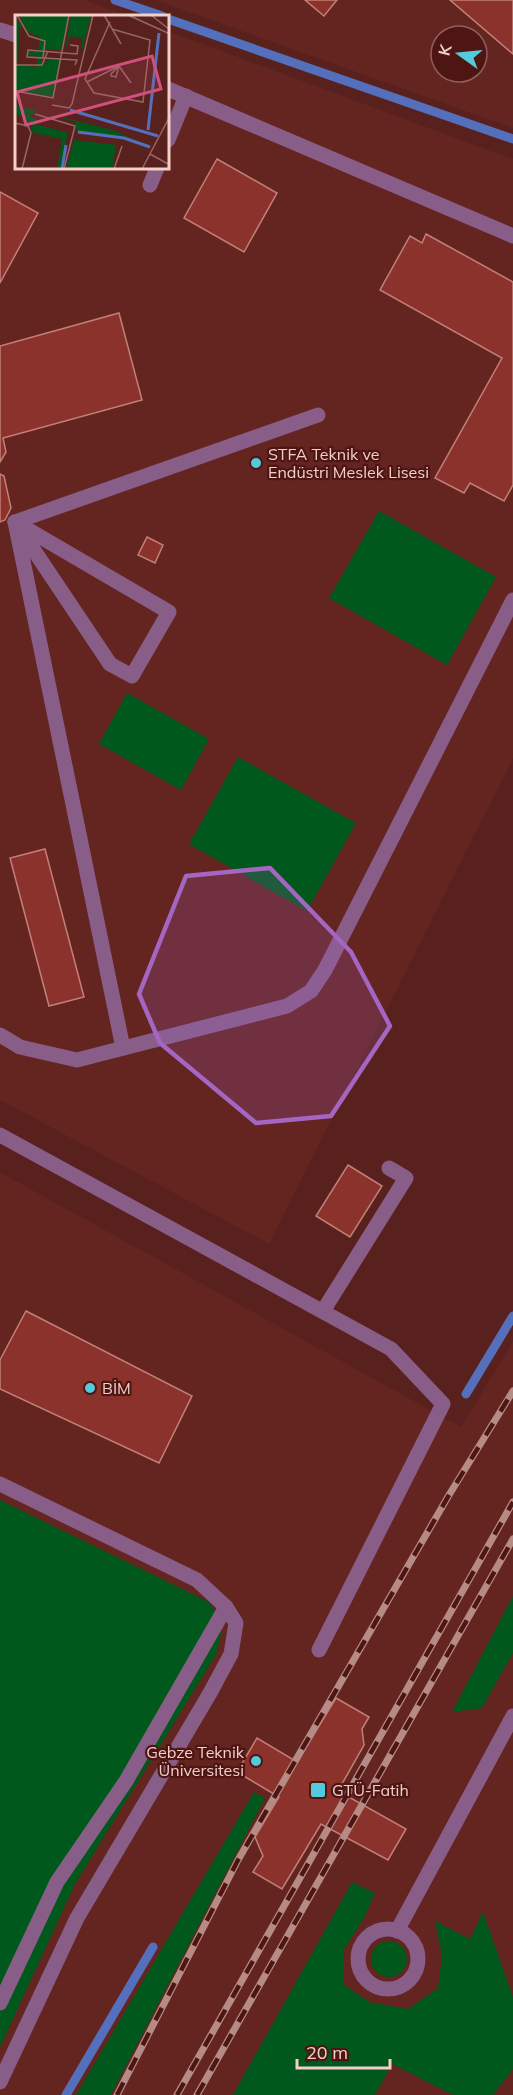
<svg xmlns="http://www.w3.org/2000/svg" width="513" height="2095" viewBox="0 0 513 2095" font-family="Mulish,sans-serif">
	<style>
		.built { fill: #642420; fill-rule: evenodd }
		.green { fill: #01581c }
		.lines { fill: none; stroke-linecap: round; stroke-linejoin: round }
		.stream { stroke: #5470bc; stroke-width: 9 }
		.building { fill: #8b322c; stroke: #c28078; stroke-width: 1.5 }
		.minor { stroke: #885d87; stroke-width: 15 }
		.rail-casing { stroke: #b68a85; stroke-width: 7 }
		.rail { stroke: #4d1613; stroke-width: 4.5; stroke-dasharray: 14; stroke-linecap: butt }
		.marked { fill: #a565c3; fill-opacity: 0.2; stroke: #a565c3; stroke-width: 4.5; stroke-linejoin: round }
		.poi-dot { fill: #53cbda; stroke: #4d1613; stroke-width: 2 }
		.labels { text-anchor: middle; stroke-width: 4.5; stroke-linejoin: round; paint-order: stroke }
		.poi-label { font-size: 16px; fill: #f4cfca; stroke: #4d1613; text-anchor: start }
		.inset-river { fill: none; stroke: #5470bc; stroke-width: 3 }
		.inset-road { fill: none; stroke: #966762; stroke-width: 1.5 }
		.view { fill: #d14f7c; fill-opacity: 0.15; stroke: #d14f7c; stroke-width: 3 }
		.inset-edge { fill: none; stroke: #f4cfca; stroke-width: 3 }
	</style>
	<rect width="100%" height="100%" fill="#58211d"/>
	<!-- built -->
	<g class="built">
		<path d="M0,0h84l45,16h-113v152h152v-137l345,128v599l-244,486 -269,-144z"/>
		<path d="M155,0h358v128zM441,36h36v36h-36z"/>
		<path d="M0,1172l461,255 52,-86v754h-513z"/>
	</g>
	<!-- green -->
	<g class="green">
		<path d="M379,511l117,66 -49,88 -118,-67z"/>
		<path d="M127,693l82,46 -28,51 -82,-46z"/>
		<path d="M238,757l118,66 -49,88 -118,-67z"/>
		<path d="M0,1500l209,102 14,22 -6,29 -142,231 -75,163z"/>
		<path d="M513,1596v57l-31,55 -30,4z"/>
		<path d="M254,1792l11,6 -154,297h-35z"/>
		<path d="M352,1882l23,11 -10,23 -22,35v33l26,18 39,7 30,-21 4,-32 -7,-35 35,18 13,-27 30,85v72l-20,26h-40l-61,-31 -17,31h-142z"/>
		<circle cx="389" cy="1959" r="18"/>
	</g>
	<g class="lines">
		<!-- stream -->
		<g class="stream">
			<path d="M115,0l47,16"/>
			<path d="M168,19l345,120"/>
			<path d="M466,1394l47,-78"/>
			<path d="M66,2095l87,-148"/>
		</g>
	</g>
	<!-- building -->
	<g class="building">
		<path d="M305,0h32l-13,16z"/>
		<path d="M450,0h63v54z"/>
		<path d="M217,159l60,34 -33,59 -60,-34z"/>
		<path d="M0,192l38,21 -38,70z"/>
		<path d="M426,234l87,48v203l-9,16 -34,-18 -6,10 -29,-15 67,-120 -122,-68 30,-54 12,7z"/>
		<path d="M119,313l23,87 -139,38 3,14 -6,10v-116z"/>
		<path d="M0,474l4,2 7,32 -6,12 -5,2z"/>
		<path d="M147,537l16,8 -8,18 -17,-8z"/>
		<path d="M45,849l39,148 -35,9 -39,-148z"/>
		<path d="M348,1165l34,21 -32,51 -34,-21z"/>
		<path d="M26,1311l166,85 -33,67 -159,-74v-29z"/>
		<path d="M336,1698l33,19 -7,12 2,16 -26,46 68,38 -18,31 -67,-36 -39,65 -29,-17 10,-16 -8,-19 24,-40 -42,-25 20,-34 40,24z"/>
	</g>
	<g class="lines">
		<!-- minor -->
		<g class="minor">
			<path d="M0,30l16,5"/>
			<path d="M168,89l345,147"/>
			<path d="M168,140l18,-44"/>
			<path d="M150,185l7,-17"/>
			<path d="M15,522l108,526"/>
			<path d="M15,522l154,90 -37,64 -22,-12z"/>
			<path d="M15,522l303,-107"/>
			<path d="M0,1035l20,12 57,13 210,-54 24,-15 14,-21 188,-370"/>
			<path d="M0,1135l391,214 52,55 -124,246"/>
			<path d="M323,1311l83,-133 -17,-10"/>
			<path d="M0,1484l197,96 29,27 10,16 -5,31 -21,39 -133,225 -77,164"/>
			<circle cx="388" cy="1959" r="30"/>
			<path d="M397,1931l116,-215"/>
			<path d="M0,2003l57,-121 69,-101 100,-174"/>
		</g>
		<defs>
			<g id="rail">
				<path d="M117,2095l121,-235 211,-365 64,-104"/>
				<path d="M177,2095l336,-593"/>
				<path d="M197,2095l316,-556"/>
			</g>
		</defs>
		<!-- rail casing -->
		<use href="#rail" class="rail-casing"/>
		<!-- rail -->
		<use href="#rail" class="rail"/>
	</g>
	<!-- marked area -->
	<path class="marked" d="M270,868l81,84 39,74 -59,90 -75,7 -96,-80 -21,-49 47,-118z"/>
	<!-- markers -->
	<g class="poi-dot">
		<circle cx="256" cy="463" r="6"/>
		<circle cx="90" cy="1388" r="6"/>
		<circle cx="256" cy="1761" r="6"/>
		<rect x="310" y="1782" width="16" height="16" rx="3"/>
	</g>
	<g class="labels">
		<!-- poi labels -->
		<g class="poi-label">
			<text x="268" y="460">STFA Teknik ve<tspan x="268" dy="18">Endüstri Meslek Lisesi</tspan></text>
			<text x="102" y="1394">BİM</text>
			<text x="244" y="1758" text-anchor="end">Gebze Teknik<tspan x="244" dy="18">Üniversitesi</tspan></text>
			<text x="332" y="1796">GTÜ-Fatih</text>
		</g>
	</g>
	<!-- overview -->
	<g transform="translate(15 15)">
		<rect width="154" height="154" fill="#58211d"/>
		<path d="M4,0h50l-8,35 -16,-1 -3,8 -1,9 8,-7 11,1 -7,37 -38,-7 1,-25 20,2 2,-11 -10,-1 1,-4h9l2,-14 -11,-4zM56,0h20l-9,36v-13l-12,-2 -5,14zM0,3l9,10h-5l-1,35 -3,-1zM0,90l22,6 -7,5 7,4 -7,5 -5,-2 1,-6 -11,-3zM35,99l62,16 37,16 -25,-9 -47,-6 -2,-9zM20,109l33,9 -8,36h-3l5,-30 -29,-6 -2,-6zM59,125l42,5 -4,24h-46z" fill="#01581c"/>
		<path class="inset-river" d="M55,95l88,26M133,115l11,-97M63,117l46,6 26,9M47,154l4,-24"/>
		<path class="inset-road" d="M2,0l12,21 16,5 -2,17M89,0l17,29M113,0l42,19M136,0l19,15M95,7l-25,57 9,14 49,9 7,-62 -38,-11M55,30l8,1 -1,8 -49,-4 -1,7 50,3 -2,5M0,50h27l6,-14M104,51l-3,11 -5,-1v-2zM104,51l12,17M72,67l32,-16M0,76l38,7 16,-83M37,90l17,3 3,-4 21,-89M20,99l40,12 -11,43M0,108l13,3 3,7 -9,36M135,139l20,11M99,154l8,-23M127,154l28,-53"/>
		<path class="view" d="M137,41l9,33 -135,36 -9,-33z"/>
		<rect width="154" height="154" class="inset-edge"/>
	</g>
	<!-- north arrow -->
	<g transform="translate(459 54) rotate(285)"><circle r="28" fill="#4d1613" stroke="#90605c" stroke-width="1.5"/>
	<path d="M0-4.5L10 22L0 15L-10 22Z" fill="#53cbda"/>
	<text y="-9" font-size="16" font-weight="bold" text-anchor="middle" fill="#f4cfca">K</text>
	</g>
	<!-- scale -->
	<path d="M297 2059v9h93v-9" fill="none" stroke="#f4cfca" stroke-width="3"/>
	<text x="306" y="2059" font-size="18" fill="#f4cfca" stroke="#4d1613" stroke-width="4.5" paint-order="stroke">20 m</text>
</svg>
